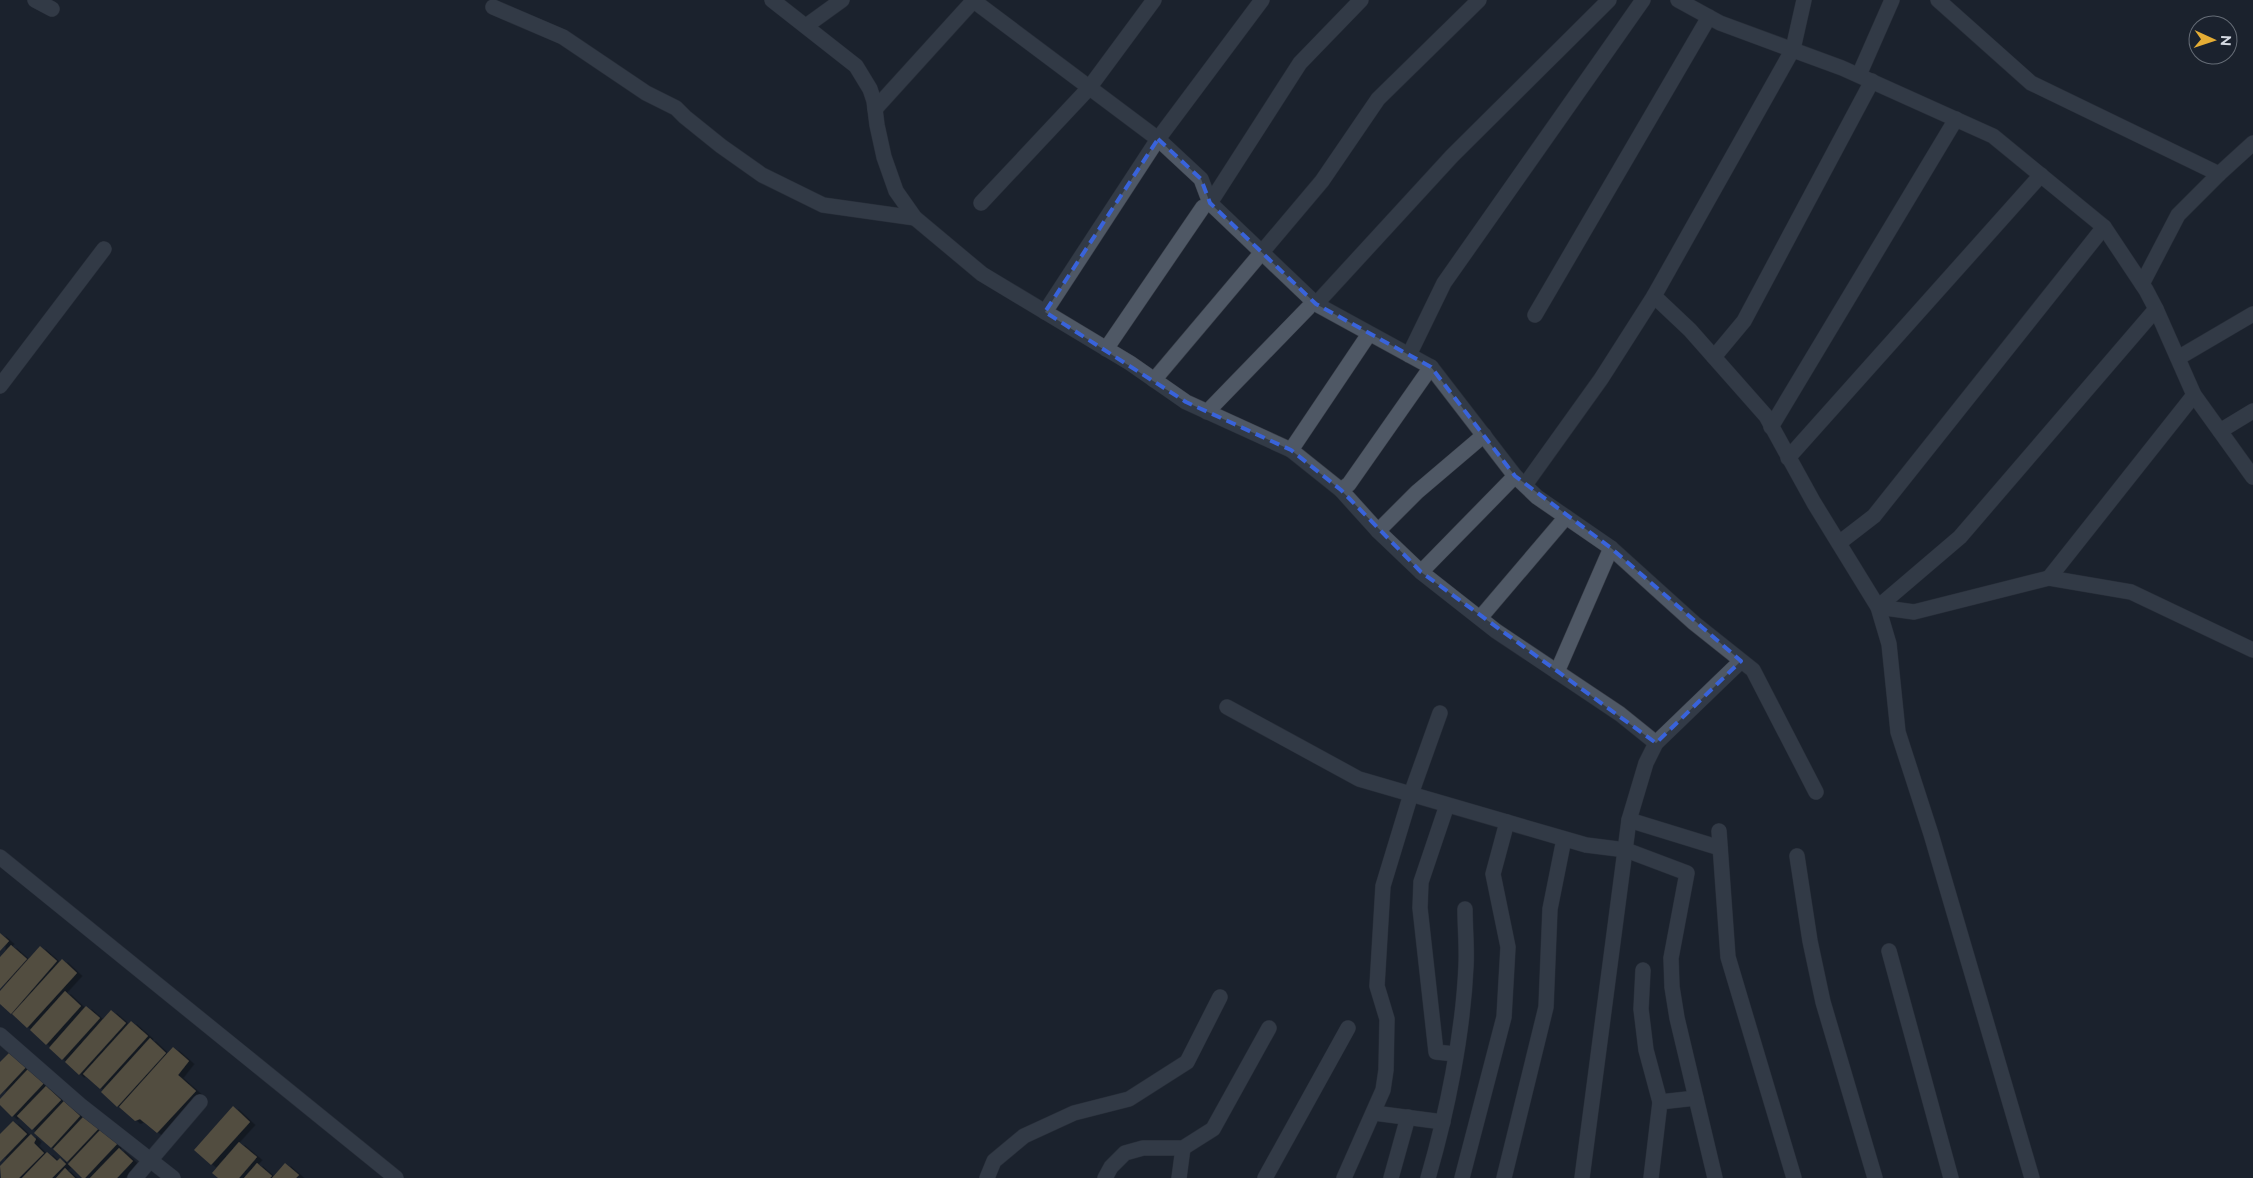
<svg xmlns="http://www.w3.org/2000/svg" width="2253" height="1178" viewBox="0 0 2253 1178" font-family="Raleway,sans-serif">
	<style>
		.building { fill: #968058; filter: url(#shadow) }
		.lines { fill: none; stroke-linecap: round; stroke-linejoin: round }
		.minor-casing { stroke: #383d47; stroke-width: 16 }
		.minor { stroke: #4f5865; stroke-width: 15 }
		.marked { fill: none; stroke: #3963da; stroke-width: 4; stroke-dasharray: 10 6; stroke-linejoin: round }
	</style>
	<defs>
		<filter id="shadow"><feDropShadow dx="5.5" dy="3" stdDeviation="0" flood-color="#0009"/></filter>
	</defs>
	<rect width="100%" height="100%" fill="#1b222e"/>
	<!-- building -->
	<g class="building">
		<path d="M0,933l9,8 -9,10z"/>
		<path d="M11,945l16,14 -27,30v-32z"/>
		<path d="M40,946l17,15 -46,53 -11,-10v-13z"/>
		<path d="M62,959l15,14 -50,55 -15,-14z"/>
		<path d="M65,991l16,15 -35,39 -16,-15z"/>
		<path d="M86,1006l14,12 -38,42 -13,-12z"/>
		<path d="M111,1010l15,13 -47,52 -14,-13z"/>
		<path d="M131,1021l17,15 -48,53 -17,-15z"/>
		<path d="M150,1038l16,15 -49,54 -16,-15z"/>
		<path d="M173,1047l16,14 -11,14 18,16 -39,42 -17,-14 -5,2 -16,-14z"/>
		<path d="M12,1050l16,15 -28,30v-33z"/>
		<path d="M29,1068l15,15 -32,34 -12,-12v-6z"/>
		<path d="M46,1086l15,14 -29,30 -15,-14z"/>
		<path d="M64,1101l16,15 -29,32 -17,-15z"/>
		<path d="M233,1106l17,16 -39,43 -17,-15z"/>
		<path d="M86,1114l14,13 -33,35 -14,-13z"/>
		<path d="M13,1121l14,13 -27,28v-28z"/>
		<path d="M102,1128l16,15 -33,35h-3l-14,-14z"/>
		<path d="M31,1134l5,5 -2,4 10,10 -25,25h-18l-1,-12z"/>
		<path d="M239,1142l18,15 -18,21h-21l-6,-5z"/>
		<path d="M119,1148l14,13 -16,17h-27z"/>
		<path d="M47,1152l10,9 3,-3 6,6 -14,14h-30z"/>
		<path d="M257,1163l15,13 -2,2h-26z"/>
		<path d="M285,1163l14,12 -3,3h-24z"/>
		<path d="M65,1168l10,10h-19z"/>
	</g>
	<g class="lines">
		<defs>
			<g id="minor">
				<path d="M35,0l17,9"/>
				<path d="M772,0l84,66 14,23 4,12 3,24 7,32 12,34 19,27 67,56 148,89 56,39 105,48 50,40 37,41 43,41 75,59 124,83 36,29"/>
				<path d="M1678,0l42,23 122,45 151,68 111,91 42,63 10,19 38,86 59,82"/>
				<path d="M1938,0l93,83 188,91"/>
				<path d="M974,1l184,138 43,40 9,24 106,101 115,63 84,109 22,21 74,51 83,75 59,47 63,122"/>
				<path d="M493,7l70,30 83,56 30,15 9,9 36,29 41,29 61,30 92,13"/>
				<path d="M806,26l36,-26"/>
				<path d="M1859,75l33,-75"/>
				<path d="M875,109l99,-109"/>
				<path d="M981,203l108,-115 65,-88"/>
				<path d="M1210,203l90,-140 61,-63"/>
				<path d="M2142,284l36,-69 41,-41 34,-31"/>
				<path d="M1654,296l36,34 76,86 48,87 64,104 11,37 9,88 33,102 101,344"/>
				<path d="M1316,304l136,-148 157,-156"/>
				<path d="M1045,312l113,-173 104,-139"/>
				<path d="M1535,315l174,-298"/>
				<path d="M1106,349l97,-142"/>
				<path d="M1409,355l35,-72 199,-283"/>
				<path d="M1714,357l30,-36 128,-240"/>
				<path d="M2178,358l75,-44"/>
				<path d="M1154,380l168,-199 56,-82 101,-99"/>
				<path d="M0,386l104,-137"/>
				<path d="M1207,412l101,-104"/>
				<path d="M1771,427l185,-308"/>
				<path d="M2220,431l33,-20"/>
				<path d="M1291,450l78,-116"/>
				<path d="M1788,458l253,-283"/>
				<path d="M1525,485l76,-106 53,-83 139,-247 11,-49"/>
				<path d="M1341,490l8,-6 82,-117"/>
				<path d="M1378,531l39,-39 67,-57"/>
				<path d="M1839,543l35,-27 230,-289"/>
				<path d="M1421,572l94,-96"/>
				<path d="M2049,578l145,-183"/>
				<path d="M1878,607l82,-70 196,-228"/>
				<path d="M1878,607l36,5 135,-34 82,14 122,58"/>
				<path d="M1480,618l86,-101"/>
				<path d="M1557,672l54,-124"/>
				<path d="M1227,707l132,72 227,66 40,5 61,23 -16,85 1,29 5,31 38,160"/>
				<path d="M1447,805l-26,77 -1,26 16,144 19,2"/>
				<path d="M1629,820l91,28"/>
				<path d="M1719,831l9,126 66,221"/>
				<path d="M1797,856l13,85 13,61 52,176"/>
				<path d="M0,857l396,321"/>
				<path d="M1889,951l62,227"/>
				<path d="M1643,970l-2,39 5,41 14,52"/>
				<path d="M0,1035l80,70 93,73"/>
				<path d="M1374,1113l69,9"/>
				<path d="M135,1178l65,-76"/>
				<path d="M987,1178l7,-17 30,-25 50,-23 55,-14 58,-37 33,-65"/>
				<path d="M1105,1178l6,-11 14,-14 18,-5h40l30,-19 56,-101"/>
				<path d="M1179,1178l4,-30"/>
				<path d="M1265,1178l83,-150"/>
				<path d="M1344,1178l39,-88 3,-20 1,-51 -10,-33 6,-100 28,-92 29,-81"/>
				<path d="M1391,1178l17,-61"/>
				<path d="M1428,1178c19,-65 35,-144 38,-212 1,-19 -1,-38 -1,-57"/>
				<path d="M1462,1178l42,-161 4,-70 -15,-73 14,-52"/>
				<path d="M1504,1178l42,-171 4,-98 14,-70"/>
				<path d="M1582,1178l47,-358 17,-57 10,-20 85,-82"/>
				<path d="M1651,1178l9,-76 36,-4"/>
			</g>
		</defs>
		<!-- minor casing -->
		<use href="#minor" class="minor-casing"/>
		<!-- minor -->
		<use href="#minor" class="minor"/>
	</g>
	<!-- marked area -->
	<path d="M0 0H2253V1178H0ZM1158,139l43,40 9,24 106,101 115,63 84,109 96,72 130,113 -85,82 -235,-171 -80,-82 -50,-40 -105,-48 -141,-90z" fill="#1b222e" fill-opacity=".55" fill-rule="evenodd"/>
	<path class="marked" d="M1158,139l43,40 9,24 106,101 115,63 84,109 96,72 130,113 -85,82 -235,-171 -80,-82 -50,-40 -105,-48 -141,-90z"/>
	<!-- north arrow -->
	<g transform="translate(2213 40) rotate(93)"><circle r="24" fill="#1b222e" stroke="#656c76"/>
	<path d="M0-4L9 19L0 12L-9 19Z" fill="#e5ad35"/>
	<text y="-8" font-size="14" font-weight="bold" text-anchor="middle" fill="#d5dae3">N</text>
	</g>
</svg>
